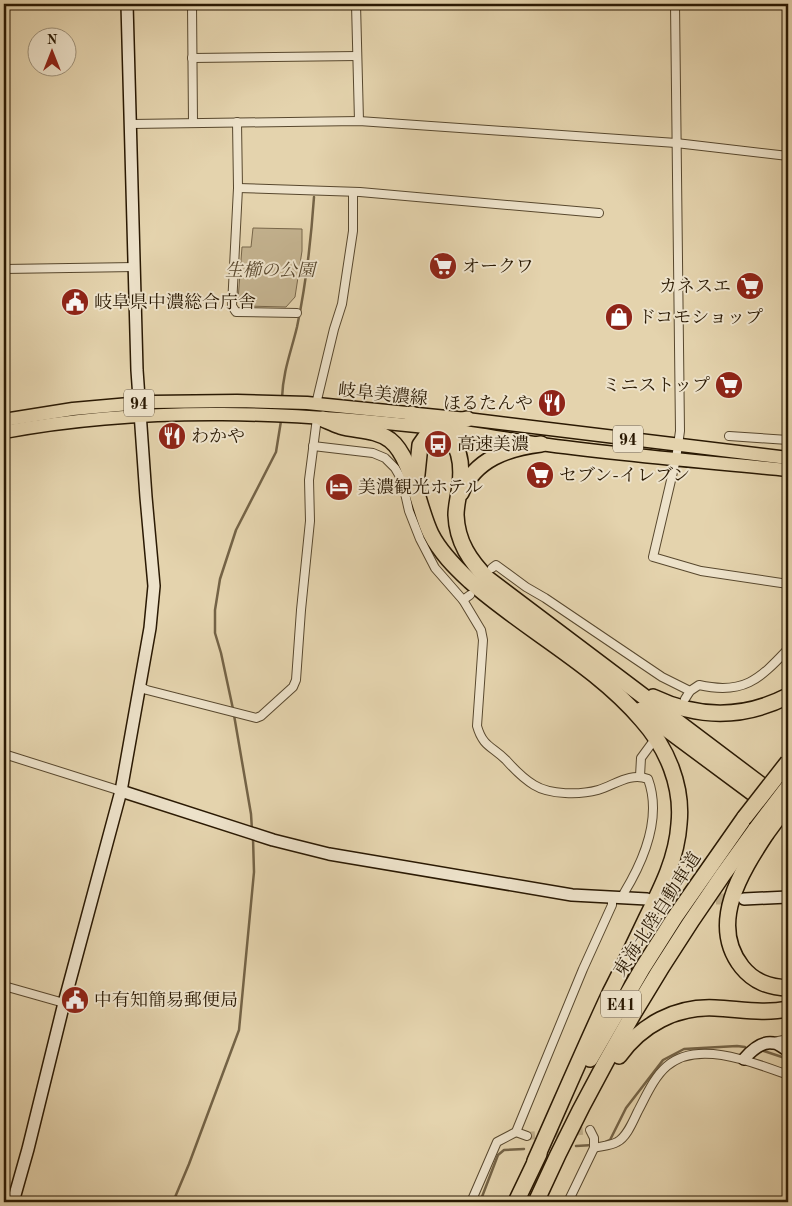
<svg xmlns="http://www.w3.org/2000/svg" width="792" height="1206" viewBox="0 0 792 1206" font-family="'Old Standard TT','Noto Serif JP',serif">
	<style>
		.green { fill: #c4b390; stroke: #77664a }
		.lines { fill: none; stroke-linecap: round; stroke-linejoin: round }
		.stream { stroke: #746346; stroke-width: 2.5 }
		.street-tunnel { stroke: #bfae8b; stroke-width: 8; stroke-dasharray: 8 4; stroke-linecap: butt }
		.secondary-tunnel { stroke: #bfae8b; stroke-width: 11; stroke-dasharray: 11 5.5; stroke-linecap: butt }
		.street-casing { stroke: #58482e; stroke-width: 10 }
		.secondary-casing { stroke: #2a1903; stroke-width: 14 }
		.primary-casing { stroke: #2a1903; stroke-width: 15 }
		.highway-casing { stroke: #2a1903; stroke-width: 18 }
		.street { stroke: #ede2ca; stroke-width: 8 }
		.secondary { stroke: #ede2ca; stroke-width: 11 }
		.primary { stroke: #e4d3ad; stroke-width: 12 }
		.highway { stroke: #e4d3ad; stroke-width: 15 }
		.highway-bridge-casing { stroke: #2a1903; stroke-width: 18; stroke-linecap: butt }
		.highway-bridge { stroke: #e4d3ad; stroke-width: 15 }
		.labels { text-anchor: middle; stroke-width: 4; stroke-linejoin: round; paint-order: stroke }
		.shield { fill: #ede2ca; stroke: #64553f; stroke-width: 1 }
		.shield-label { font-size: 16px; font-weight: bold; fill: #2a1903 }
		.poi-label { font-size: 18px; fill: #2a1903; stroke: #ede2ca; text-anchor: start }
		.park-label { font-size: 18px; font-style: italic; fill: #58472d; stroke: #ede2ca }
		.street-label { font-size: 18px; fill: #2a1903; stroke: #ede2ca }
	</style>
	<rect width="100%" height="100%" fill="#e4d3ad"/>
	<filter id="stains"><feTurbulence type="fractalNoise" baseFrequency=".004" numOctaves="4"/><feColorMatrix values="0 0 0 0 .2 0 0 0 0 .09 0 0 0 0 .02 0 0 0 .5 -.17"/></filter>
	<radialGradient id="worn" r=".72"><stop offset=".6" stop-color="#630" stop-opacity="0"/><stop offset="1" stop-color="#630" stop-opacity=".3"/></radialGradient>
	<!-- green -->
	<path class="green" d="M253,228l49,1v22l-7,46 -9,10 -42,-1 -6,-6 4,-53h9z"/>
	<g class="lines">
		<!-- stream -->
		<g class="stream">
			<path d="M282,398c1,-27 9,-46 15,-71 9,-43 14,-86 17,-130"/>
			<path d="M233,709l-12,-56 -6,-20v-23l5,-31 16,-49 40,-78 5,-31"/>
			<path d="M234,715l17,99 1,16"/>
			<path d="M761,1050l27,9"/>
			<path d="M603,1143l7,-3 16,-32 37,-48 21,-11 53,-3 8,1"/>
			<path d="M576,1146l17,-1"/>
			<path d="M173,1202l16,-38 50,-134 15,-158 -1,-34"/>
			<path d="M480,1202l18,-47 6,-5 20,-1"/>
		</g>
		<!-- street-tunnel -->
		<path class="street-tunnel" d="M527,1136l63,-6"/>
		<!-- secondary-tunnel -->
		<path class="secondary-tunnel" d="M650,899h89"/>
		<defs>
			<g id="street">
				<path d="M192,4l1,119"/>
				<path d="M356,4l3,117"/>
				<path d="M675,4l5,427 -4,28 -23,98 48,14 87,13"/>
				<path d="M192,58l165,-2"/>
				<path d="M237,122l1,66 -6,118 4,6 61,1"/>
				<path d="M131,124l228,-3 317,22 112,13"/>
				<path d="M238,188l122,4 239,21"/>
				<path d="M4,269l131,-2"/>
				<path d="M316,404l18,-75 8,-25 11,-73v-39"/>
				<path d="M729,436l59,4"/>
				<path d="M313,446l60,7 12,5 10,10 7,12 7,31 11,28 15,29 28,32 7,-5"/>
				<path d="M492,568l4,-3 30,22 19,11 117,79 28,14"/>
				<path d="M463,600l18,30 2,10 -6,86c6,21 15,20 29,34 8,9 18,19 28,25 16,10 46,10 64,5 17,-5 32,-18 50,-11 14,38 -4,81 -24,114v6"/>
				<path d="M140,687l7,3 109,28 5,-2 32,-29 3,-7 5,-70 9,-89 -1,-41 8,-62"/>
				<path d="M685,699l5,-8 9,-6c44,10 60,-5 89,-36"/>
				<path d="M4,754l117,37"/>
				<path d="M640,776l1,-18 11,-15"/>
				<path d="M4,986l60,17"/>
				<path d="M774,1042l14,-3"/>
				<path d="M516,1132l11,4"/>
				<path d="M594,1148c7,-2 16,-2 23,-6 10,-5 16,-21 21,-31 8,-15 16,-34 29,-45 31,-27 88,-3 121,9"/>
				<path d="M471,1202l26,-60 19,-10 67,-163 29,-64v-7"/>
				<path d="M568,1202l26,-54v-10l-4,-8"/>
			</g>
			<g id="secondary">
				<path d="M121,791l152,49 56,14 243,41 75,4"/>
				<path d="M744,899l44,-2"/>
				<path d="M744,1059c7,-8 18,-18 29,-16 5,0 11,5 15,8"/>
				<path d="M13,1202l15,-53 36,-146 57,-212 29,-163 4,-42 -8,-89 -9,-127 -10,-366"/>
			</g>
			<g id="primary">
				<path d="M4,420l69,-11 79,-7 85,-1 70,2 160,16 321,39"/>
				<path d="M4,432c144,-27 292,-20 438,-3 33,4 65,10 98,15 82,11 166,18 248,26"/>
			</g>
			<g id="highway">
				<path d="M411,414c37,14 54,29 49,71 -1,10 -4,20 -4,30 1,27 14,46 32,64l289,218"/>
				<path d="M323,419c5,2 11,5 17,7 17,5 35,3 50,14 22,17 28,68 41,94 9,18 24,33 39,47 55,49 124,83 172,139 25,28 41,66 37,104 -2,33 -17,63 -32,93 -12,25 -24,51 -37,76 -26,56 -50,112 -75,168"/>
				<path d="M416,484l4,-39 7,-10 7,-5 9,-1 12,-7 12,-3"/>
				<path d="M461,493c14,-34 47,-45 80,-49"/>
				<path d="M653,697c46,22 90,22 135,-1"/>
				<path d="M641,710l147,109"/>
				<path d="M766,834c-25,38 -58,90 -24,133 12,15 27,20 46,21"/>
				<path d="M619,1056c22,-31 57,-50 96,-48 24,1 49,6 73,1"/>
				<path d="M590,1059l52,-90 33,-52 70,-100"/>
				<path d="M516,1202l23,-48"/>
				<path d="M536,1202c59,-132 134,-257 220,-373"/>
			</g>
		</defs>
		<!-- street casing -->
		<use href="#street" class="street-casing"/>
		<!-- secondary casing -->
		<use href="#secondary" class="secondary-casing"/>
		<!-- primary casing -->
		<use href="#primary" class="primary-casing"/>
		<!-- highway casing -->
		<use href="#highway" class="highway-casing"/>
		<!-- street -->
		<use href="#street" class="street"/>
		<!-- secondary -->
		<use href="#secondary" class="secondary"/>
		<!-- primary -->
		<use href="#primary" class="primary"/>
		<!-- highway -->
		<use href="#highway" class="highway"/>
		<defs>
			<g id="highway-bridge">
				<path d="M745,817l43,-55"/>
				<path d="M756,829l32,-42"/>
				<path d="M766,834l22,-30"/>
			</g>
		</defs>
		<!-- highway-bridge casing -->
		<use href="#highway-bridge" class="highway-bridge-casing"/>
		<!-- highway-bridge -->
		<use href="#highway-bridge" class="highway-bridge"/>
	</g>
	<!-- icons -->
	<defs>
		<symbol id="supermarket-disc" viewBox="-11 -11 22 22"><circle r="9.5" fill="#8f2418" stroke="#ede2ca"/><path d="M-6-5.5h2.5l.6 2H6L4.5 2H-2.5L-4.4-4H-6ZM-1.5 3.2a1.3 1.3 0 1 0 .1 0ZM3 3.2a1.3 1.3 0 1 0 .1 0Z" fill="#fff"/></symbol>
		<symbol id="civic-disc" viewBox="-11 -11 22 22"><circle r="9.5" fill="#8f2418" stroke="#ede2ca"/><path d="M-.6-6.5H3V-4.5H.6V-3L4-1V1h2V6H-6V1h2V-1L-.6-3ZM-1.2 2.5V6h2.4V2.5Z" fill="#fff"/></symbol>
		<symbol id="shop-disc" viewBox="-11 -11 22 22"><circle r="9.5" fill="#8f2418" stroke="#ede2ca"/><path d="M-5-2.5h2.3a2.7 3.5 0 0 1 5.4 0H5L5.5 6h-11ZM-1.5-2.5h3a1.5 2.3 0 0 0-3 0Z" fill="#fff"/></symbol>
		<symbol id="restaurant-disc" viewBox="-11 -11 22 22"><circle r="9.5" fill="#8f2418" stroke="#ede2ca"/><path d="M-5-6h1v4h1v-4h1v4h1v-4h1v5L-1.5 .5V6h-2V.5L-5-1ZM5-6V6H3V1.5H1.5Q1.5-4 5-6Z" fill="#fff"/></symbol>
		<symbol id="bus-disc" viewBox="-11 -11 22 22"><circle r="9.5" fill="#8f2418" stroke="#ede2ca"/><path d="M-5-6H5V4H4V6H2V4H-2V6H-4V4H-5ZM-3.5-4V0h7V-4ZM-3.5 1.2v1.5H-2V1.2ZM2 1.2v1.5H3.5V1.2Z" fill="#fff"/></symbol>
		<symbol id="hotel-disc" viewBox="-11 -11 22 22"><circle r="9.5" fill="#8f2418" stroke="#ede2ca"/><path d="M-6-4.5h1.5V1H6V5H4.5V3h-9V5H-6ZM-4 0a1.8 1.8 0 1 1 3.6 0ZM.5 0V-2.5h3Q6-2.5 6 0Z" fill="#fff"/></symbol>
	</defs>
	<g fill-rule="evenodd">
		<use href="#supermarket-disc" x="427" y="250" width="32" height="32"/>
		<use href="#supermarket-disc" x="734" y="270" width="32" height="32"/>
		<use href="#civic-disc" x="59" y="286" width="32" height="32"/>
		<use href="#shop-disc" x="603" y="301" width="32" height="32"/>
		<use href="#supermarket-disc" x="713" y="369" width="32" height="32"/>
		<use href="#restaurant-disc" x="536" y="387" width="32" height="32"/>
		<use href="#restaurant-disc" x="156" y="420" width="32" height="32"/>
		<use href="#bus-disc" x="422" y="428" width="32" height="32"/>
		<use href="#supermarket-disc" x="524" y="459" width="32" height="32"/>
		<use href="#hotel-disc" x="323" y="471" width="32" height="32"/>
		<use href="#civic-disc" x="59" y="984" width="32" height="32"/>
	</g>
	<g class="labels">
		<!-- shield labels -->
		<g class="shield">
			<rect x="124" y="389.5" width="30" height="27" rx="4"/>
			<rect x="613" y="425.5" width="30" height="27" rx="4"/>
			<rect x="601" y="990.5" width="40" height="27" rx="4"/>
		</g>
		<g class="shield-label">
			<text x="139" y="409">94</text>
			<text x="628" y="445">94</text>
			<text x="621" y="1010">E41</text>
		</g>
		<!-- poi labels -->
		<g class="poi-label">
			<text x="462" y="272">オークワ</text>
			<text x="731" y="292" text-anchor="end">カネスエ</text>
			<text x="94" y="308">岐阜県中濃総合庁舎</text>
			<text x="638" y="323">ドコモショップ</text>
			<text x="710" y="391" text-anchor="end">ミニストップ</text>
			<text x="533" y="409" text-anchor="end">ほるたんや</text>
			<text x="191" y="442">わかや</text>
			<text x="457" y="450">高速美濃</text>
			<text x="559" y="481">セブン-イレブン</text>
			<text x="358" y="493">美濃観光ホテル</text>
			<text x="94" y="1006">中有知簡易郵便局</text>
		</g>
		<!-- park labels -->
		<g class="park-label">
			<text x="270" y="276">生櫛の公園</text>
		</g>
		<!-- street labels -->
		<g class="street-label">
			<text transform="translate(383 394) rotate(6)" y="6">岐阜美濃線</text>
			<text transform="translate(657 914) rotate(-57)" y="6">東海北陸自動車道</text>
		</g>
	</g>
	<!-- margin -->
	<rect width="792" height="1206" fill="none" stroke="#e4d3ad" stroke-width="20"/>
	<rect x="5" y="5" width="782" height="1196" fill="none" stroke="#2a1903" stroke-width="2.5"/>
	<rect x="10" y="10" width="772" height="1186" fill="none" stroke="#2a1903"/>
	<!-- north arrow -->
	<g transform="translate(52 52)"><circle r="24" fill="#ede2ca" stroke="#9f927a"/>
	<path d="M0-4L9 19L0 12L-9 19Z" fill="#8f2418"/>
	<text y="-8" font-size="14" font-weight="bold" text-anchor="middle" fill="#2a1903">N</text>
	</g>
	<rect width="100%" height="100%" filter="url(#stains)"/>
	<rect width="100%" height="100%" fill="url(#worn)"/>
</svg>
